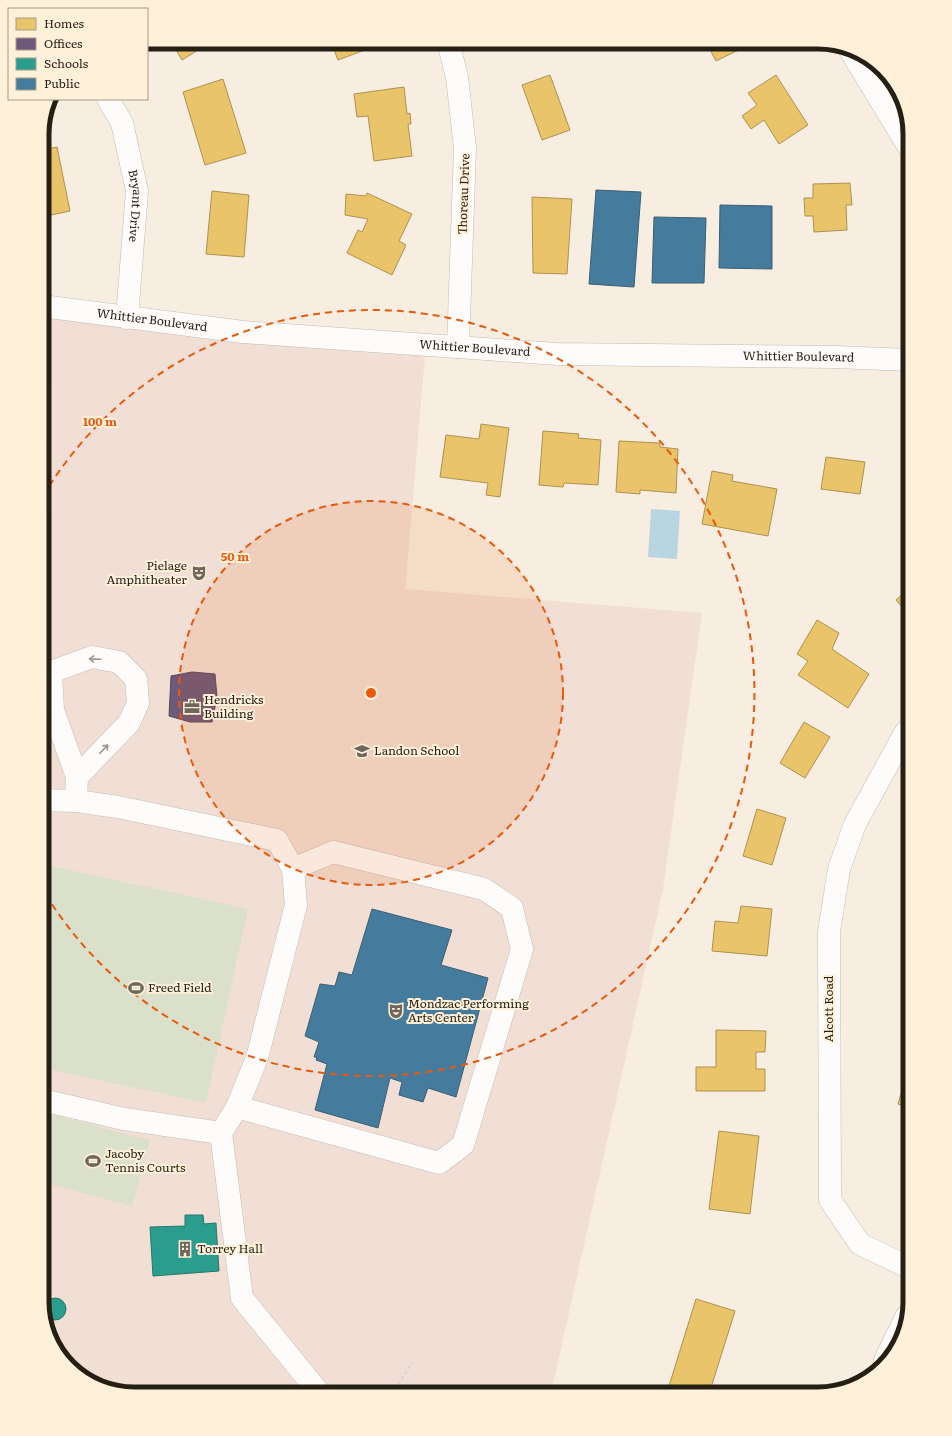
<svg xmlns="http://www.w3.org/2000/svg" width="952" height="1436" viewBox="0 0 952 1436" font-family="Literata,serif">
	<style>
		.education { fill: #f1dfd5 }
		.green { fill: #dbe0ca }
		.water { fill: #bad5e2 }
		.homes { fill: #e9c46a; stroke: #ae9250 }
		.offices { fill: #6d597a; stroke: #58485b }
		.schools { fill: #2a9d8f; stroke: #29776a }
		.public { fill: #457b9d; stroke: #3c5f74 }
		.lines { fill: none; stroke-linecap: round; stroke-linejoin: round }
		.minor-casing { stroke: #c4bcb2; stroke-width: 23 }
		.path { stroke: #d8d6d2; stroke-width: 2.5; stroke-dasharray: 3 3; stroke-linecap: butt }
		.minor { stroke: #fefcfa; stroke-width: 22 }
		.oneway { stroke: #9d9992 }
		.ring { fill: none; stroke: #e8590c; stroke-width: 2; stroke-dasharray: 7 5 }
		.labels { text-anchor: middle; stroke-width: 4; stroke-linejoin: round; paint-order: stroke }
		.street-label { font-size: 12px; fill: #261f14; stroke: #fff0d9 }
		.poi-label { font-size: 12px; fill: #261f14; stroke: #fff0d9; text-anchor: start }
		.rim { fill: none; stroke: #261f14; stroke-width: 5 }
		.centre { fill: #e8590c; stroke: #fff0d9; stroke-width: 2 }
		.ring-label { font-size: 12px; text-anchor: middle; font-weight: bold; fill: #e8590c; stroke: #fff0d9; stroke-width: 4; stroke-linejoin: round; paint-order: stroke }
	</style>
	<rect width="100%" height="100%" fill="#f7eee1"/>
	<!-- education -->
	<path class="education" d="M42,306l384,39 -21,244 297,24 -39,276 -112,505h-422l-46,-15 -29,-31 -12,-46z"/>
	<!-- green -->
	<g class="green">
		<path d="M42,864l206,45 -42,194 -164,-35z"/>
		<path d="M42,1112l108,28 -18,66 -90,-24z"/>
	</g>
	<!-- water -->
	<path class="water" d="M651,509l29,2 -3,48 -29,-2z"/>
	<!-- homes -->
	<g class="homes">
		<path d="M161,42h50l-29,18 -10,-17 -7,5z"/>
		<path d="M331,42h55l-48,18z"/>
		<path d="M706,42h49l-39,19z"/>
		<path d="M550,75l20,55 -28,10 -20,-55z"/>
		<path d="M776,75l32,50 -29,19 -15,-24 -13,9 -9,-13 15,-11 -9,-12z"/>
		<path d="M223,79l23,74 -41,12 -22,-73z"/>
		<path d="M404,87l3,27 3,-1 1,11h-3l4,32 -38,5 -6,-45 -11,1 -3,-23z"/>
		<path d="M45,117l3,5 -5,3z"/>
		<path d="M57,147l13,64 -28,6v-67z"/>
		<path d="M850,183l2,22h-6l1,25 -33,2 -1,-16h-8l-1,-18h9v-14z"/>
		<path d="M212,191l37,4 -5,62 -38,-3z"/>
		<path d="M367,193l45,21 -13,27 7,4 -14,30 -45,-22 11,-23 4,2 6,-13 -23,-4 1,-21 20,2z"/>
		<path d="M532,197l40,2 -5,75 -34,-1z"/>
		<path d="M481,424l28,4 -9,69 -14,-2 2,-12 -48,-6 6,-42 33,4z"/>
		<path d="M543,431l36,3 -1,4 23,2 -3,45 -34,-2 -1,4 -24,-2z"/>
		<path d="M619,441l41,2v4l18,2 -2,44 -36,-3v4l-24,-2z"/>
		<path d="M826,457l39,5 -5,32 -39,-5z"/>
		<path d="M712,471l21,4 -1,6 45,8 -9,47 -66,-12z"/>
		<path d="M910,587v29l-14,-16z"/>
		<path d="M817,620l22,13 -7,16 37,25 -21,34 -50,-33 10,-14 -11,-7z"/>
		<path d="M804,722l26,15 -25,41 -25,-15z"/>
		<path d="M757,809l29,9 -14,47 -29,-9z"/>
		<path d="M910,875v51l-7,-1z"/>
		<path d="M741,906l31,3 -5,47 -55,-5 3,-30 23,2z"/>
		<path d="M716,1030l50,1 -1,21h-9v17h9v22h-69v-24h20z"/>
		<path d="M906,1077l4,1v30l-12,-4z"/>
		<path d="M719,1131l40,5 -9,78 -41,-5z"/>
		<path d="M696,1299l39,12 -26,83h-15l-25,-8z"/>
	</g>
	<!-- offices -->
	<path class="offices" d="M192,672l23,2 2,23 -5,25h-22l-21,-6 2,-40z"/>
	<!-- schools -->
	<g class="schools">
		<path d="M185,1215h18l1,9 12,-1 3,48 -66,5 -3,-49 35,-1z"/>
		<circle cx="55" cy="1309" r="11"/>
	</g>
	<!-- public -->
	<g class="public">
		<path d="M596,190l45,2 -7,95 -45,-3z"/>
		<path d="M720,205l52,1v63l-53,-1z"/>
		<path d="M654,217l52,1 -2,65h-52z"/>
		<path d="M372,909l80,21 -11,35 47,13 -32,119 -28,-9 -5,14 -24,-7 3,-13 -12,-4 -12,50 -63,-18 12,-46 -11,-4 1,-3h-3l5,-15 -14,-6 15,-52 15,2 4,-14 13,3z"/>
	</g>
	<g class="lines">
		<defs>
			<g id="minor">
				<path d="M448,42l9,35 8,71 -7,199"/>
				<path d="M850,50l60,99"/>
				<path id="s1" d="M108,99l14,24 15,68 -10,127"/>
				<path id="s2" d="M42,306l201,26 314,22 278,3 75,3"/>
				<path d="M42,800l34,1 42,6 159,33 16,29 3,36 -39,153 -20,49 -16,26 21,165 78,96"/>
				<path d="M76,801l1,-24 -24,-67 -2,-38 41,-15 27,5 17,17 2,24 -9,20 -52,54"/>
				<path d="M42,1100l82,19 97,14"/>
				<path d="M237,1107l202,56 24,-18 59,-196 -10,-41 -28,-19 -151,-37 -40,17"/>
				<path d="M910,1268l-50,-24 -30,-44 -1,-268 10,-63 16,-45 50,-91 5,-5"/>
				<path d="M885,1360l21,-43"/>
			</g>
		</defs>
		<!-- minor casing -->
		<use href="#minor" class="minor-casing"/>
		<!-- path -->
		<path class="path" d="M392,1394l20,-31"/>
		<!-- minor -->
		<use href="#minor" class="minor"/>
	</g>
	<!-- one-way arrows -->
	<defs><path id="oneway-shaft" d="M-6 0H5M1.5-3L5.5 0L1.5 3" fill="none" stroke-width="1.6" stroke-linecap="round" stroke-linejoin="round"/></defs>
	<g class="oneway">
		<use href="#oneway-shaft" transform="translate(95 659) rotate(-178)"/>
		<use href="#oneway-shaft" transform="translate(104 749) rotate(-46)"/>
	</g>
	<!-- distance rings -->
	<circle cx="371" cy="693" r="192" fill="#e8590c" fill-opacity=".12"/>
	<g class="ring">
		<circle cx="371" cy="693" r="192"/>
		<path d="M43 496A383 383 0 1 1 43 890"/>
	</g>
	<!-- icons -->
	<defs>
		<symbol id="theatre-bare" viewBox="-9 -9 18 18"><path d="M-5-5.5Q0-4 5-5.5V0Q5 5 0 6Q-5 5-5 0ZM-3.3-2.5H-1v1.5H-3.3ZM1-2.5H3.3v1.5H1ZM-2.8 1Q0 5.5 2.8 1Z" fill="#6f675c" stroke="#fff0d9" stroke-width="2.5" paint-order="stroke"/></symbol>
		<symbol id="office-bare" viewBox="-9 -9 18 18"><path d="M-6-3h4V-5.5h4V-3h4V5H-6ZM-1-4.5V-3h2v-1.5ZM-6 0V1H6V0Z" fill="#6f675c" stroke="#fff0d9" stroke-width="2.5" paint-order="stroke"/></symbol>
		<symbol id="school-bare" viewBox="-9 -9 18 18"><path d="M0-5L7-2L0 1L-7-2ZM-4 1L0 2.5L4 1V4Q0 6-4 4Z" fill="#6f675c" stroke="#fff0d9" stroke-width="2.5" paint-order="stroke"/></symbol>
		<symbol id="stadium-bare" viewBox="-9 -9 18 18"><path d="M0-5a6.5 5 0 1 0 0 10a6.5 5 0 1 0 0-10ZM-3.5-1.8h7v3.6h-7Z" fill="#6f675c" stroke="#fff0d9" stroke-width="2.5" paint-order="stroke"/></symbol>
		<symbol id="building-bare" viewBox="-9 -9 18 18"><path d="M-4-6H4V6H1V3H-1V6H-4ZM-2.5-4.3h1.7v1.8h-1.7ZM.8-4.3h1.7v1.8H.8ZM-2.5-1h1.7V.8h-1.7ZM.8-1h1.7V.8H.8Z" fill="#6f675c" stroke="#fff0d9" stroke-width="2.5" paint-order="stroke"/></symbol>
	</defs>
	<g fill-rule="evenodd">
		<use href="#theatre-bare" x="188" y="562" width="22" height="22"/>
		<use href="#office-bare" x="181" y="696" width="22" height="22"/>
		<use href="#school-bare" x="351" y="740" width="22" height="22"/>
		<use href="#stadium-bare" x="125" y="977" width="22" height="22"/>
		<use href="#theatre-bare" x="385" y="1000" width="22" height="22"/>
		<use href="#stadium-bare" x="82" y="1150" width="22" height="22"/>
		<use href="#building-bare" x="174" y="1238" width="22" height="22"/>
	</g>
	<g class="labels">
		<!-- street labels -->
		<g class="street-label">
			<text transform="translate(464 194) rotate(-88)" y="4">Thoreau Drive</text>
			<text dy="4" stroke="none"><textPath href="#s1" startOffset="112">Bryant Drive</textPath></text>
			<text dy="4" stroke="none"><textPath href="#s2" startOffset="111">Whittier Boulevard</textPath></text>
			<text dy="4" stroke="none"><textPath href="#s2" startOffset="435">Whittier Boulevard</textPath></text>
			<text dy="4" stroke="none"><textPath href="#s2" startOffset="759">Whittier Boulevard</textPath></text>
			<text transform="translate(829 1009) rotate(-90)" y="4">Alcott Road</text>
		</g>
		<!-- poi labels -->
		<g class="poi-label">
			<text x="187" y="570" text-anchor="end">Pielage<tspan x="187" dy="14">Amphitheater</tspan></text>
			<text x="204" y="704">Hendricks<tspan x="204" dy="14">Building</tspan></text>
			<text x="374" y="755">Landon School</text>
			<text x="148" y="992">Freed Field</text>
			<text x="408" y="1008">Mondzac Performing<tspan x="408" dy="14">Arts Center</tspan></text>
			<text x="105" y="1158">Jacoby<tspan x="105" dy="14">Tennis Courts</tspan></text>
			<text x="197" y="1253">Torrey Hall</text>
		</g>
	</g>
	<!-- crop -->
	<path d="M0 0H952V1436H0ZM134 49H818A85 85 0 0 1 903 134V1302A85 85 0 0 1 818 1387H134A85 85 0 0 1 49 1302V134A85 85 0 0 1 134 49Z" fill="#fff0d9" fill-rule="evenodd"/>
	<path class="rim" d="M134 49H818A85 85 0 0 1 903 134V1302A85 85 0 0 1 818 1387H134A85 85 0 0 1 49 1302V134A85 85 0 0 1 134 49Z"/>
	<circle cx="371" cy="693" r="6" class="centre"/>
	<g class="ring-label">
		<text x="100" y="426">100 m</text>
		<text x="235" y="561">50 m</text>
	</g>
	<!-- legend -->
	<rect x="8" y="8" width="140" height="92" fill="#fff0d9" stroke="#a89c8a"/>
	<rect x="16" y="18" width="20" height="12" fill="#e9c46a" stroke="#a89c8a"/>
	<text x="44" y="28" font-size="12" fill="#261f14">Homes</text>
	<rect x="16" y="38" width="20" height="12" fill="#6d597a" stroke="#a89c8a"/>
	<text x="44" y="48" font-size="12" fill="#261f14">Offices</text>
	<rect x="16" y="58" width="20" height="12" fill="#2a9d8f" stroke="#a89c8a"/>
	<text x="44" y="68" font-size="12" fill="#261f14">Schools</text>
	<rect x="16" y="78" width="20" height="12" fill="#457b9d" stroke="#a89c8a"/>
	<text x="44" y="88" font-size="12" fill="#261f14">Public</text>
</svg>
